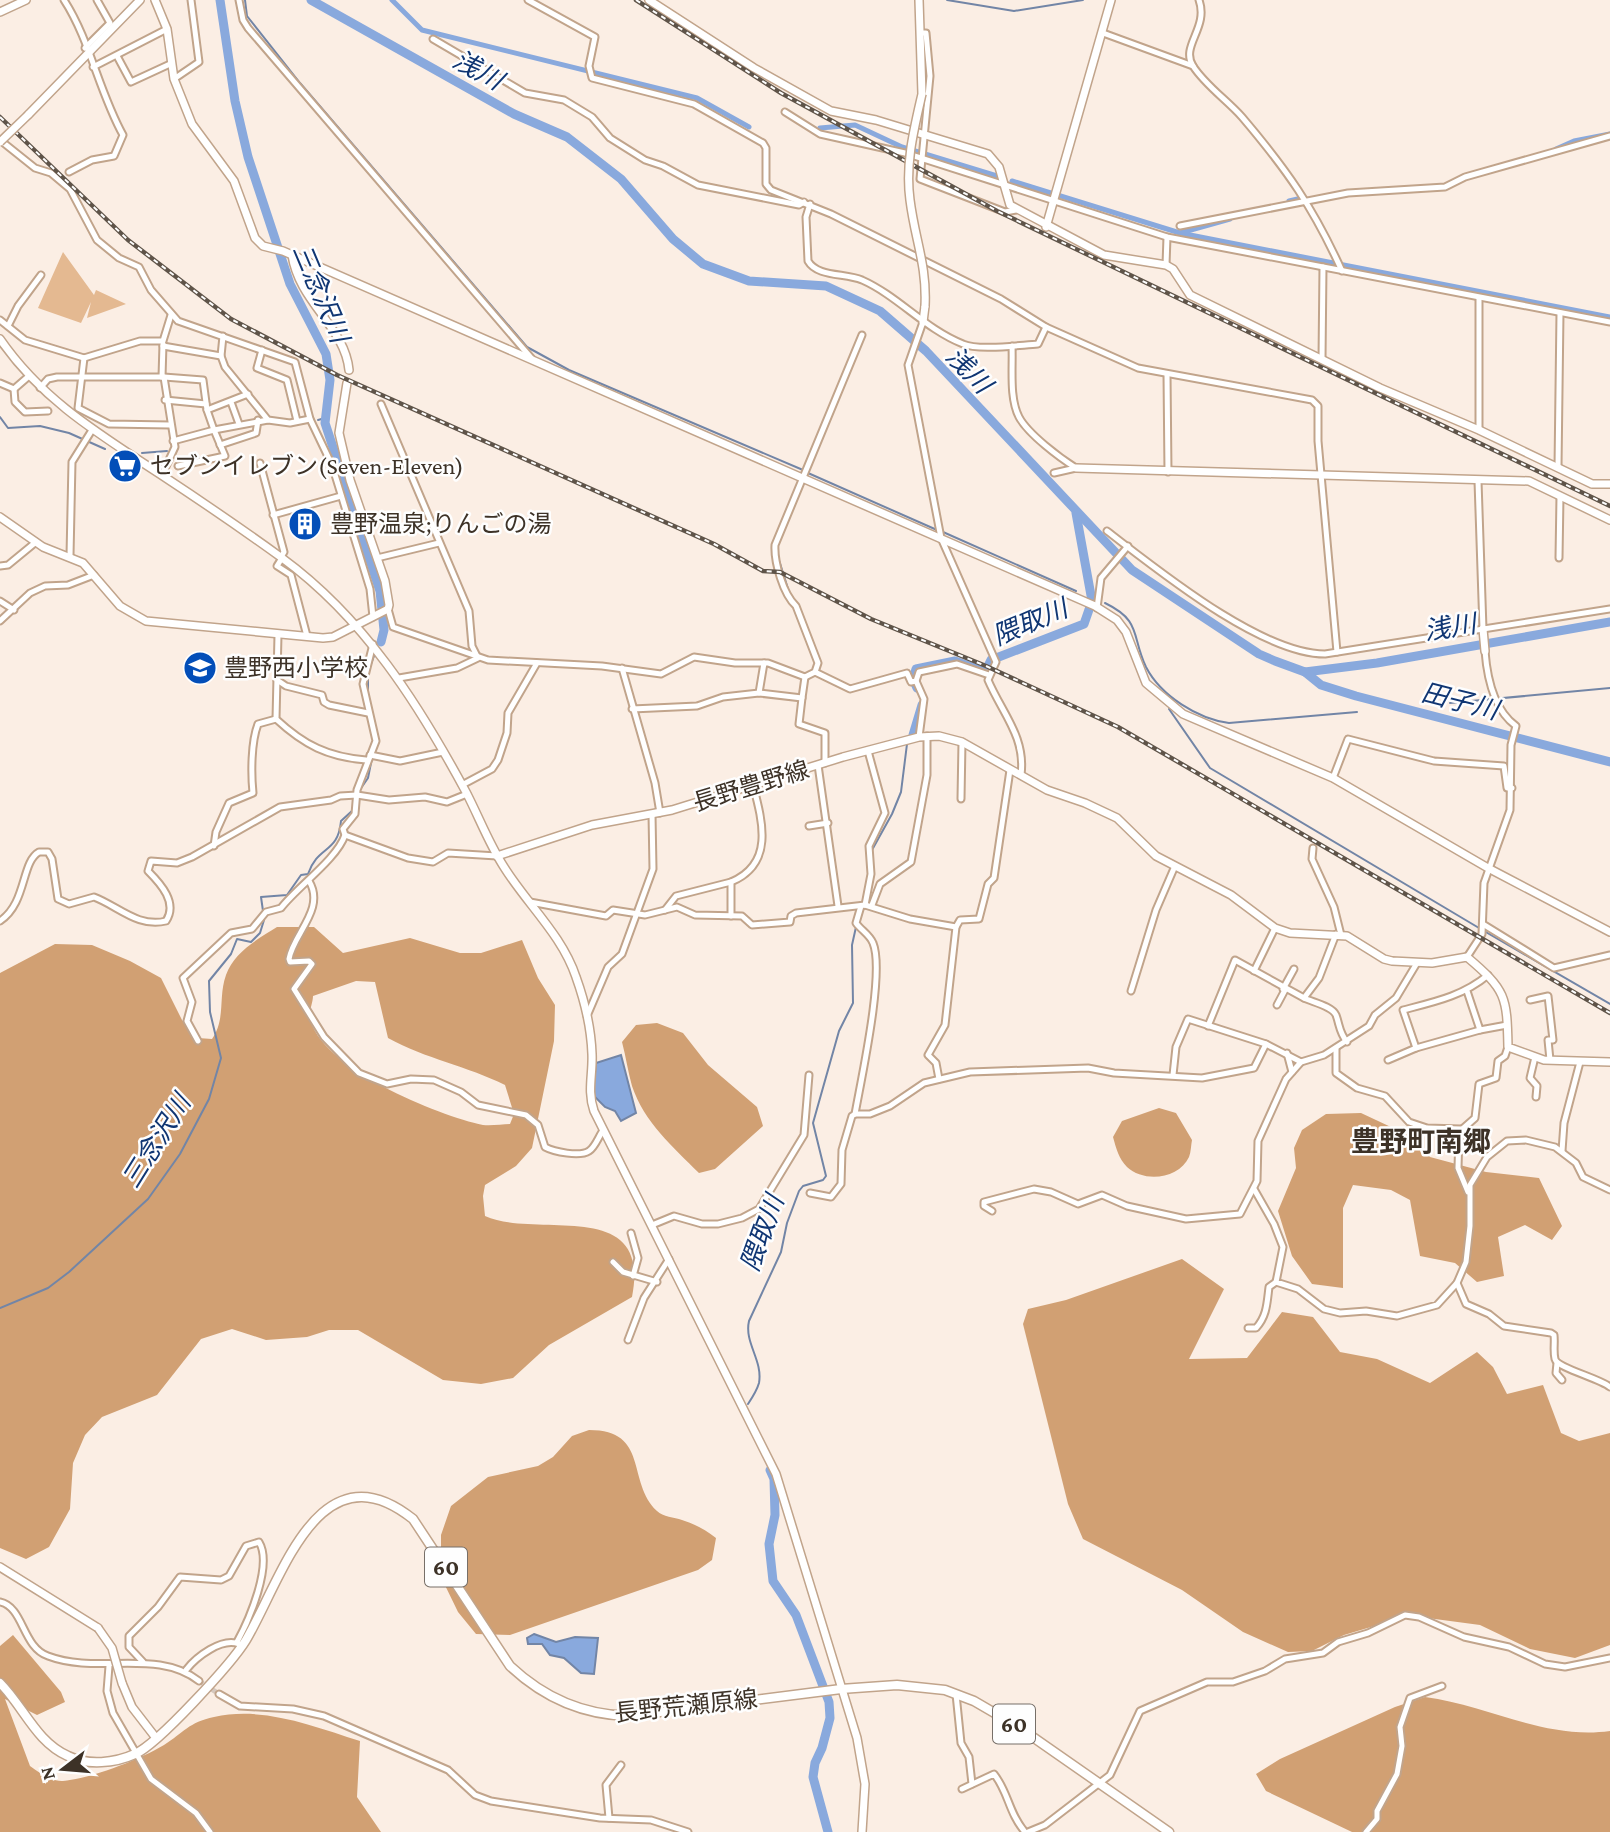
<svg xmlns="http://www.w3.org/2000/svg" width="1610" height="1832" viewBox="0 0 1610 1832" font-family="'Crimson Pro','Noto Sans JP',serif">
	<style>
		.green { fill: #e4b991 }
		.forest { fill: #d1a073; fill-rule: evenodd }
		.water { fill: #89a9dd; stroke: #7285a6; stroke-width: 2 }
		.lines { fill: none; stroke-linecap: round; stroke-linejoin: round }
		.stream { stroke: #7285a6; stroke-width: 2 }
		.canal { stroke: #89a9dd; stroke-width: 5 }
		.river { stroke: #89a9dd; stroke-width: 9 }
		.street-tunnel { stroke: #d5c8be; stroke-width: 5; stroke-dasharray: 5 2.5; stroke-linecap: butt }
		.street-casing { stroke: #c1a48b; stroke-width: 9 }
		.secondary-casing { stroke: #c1a48b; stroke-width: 10 }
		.primary-casing { stroke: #c1a48b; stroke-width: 11 }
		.street { stroke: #fff; stroke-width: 5 }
		.secondary { stroke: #fff; stroke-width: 7 }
		.primary { stroke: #fff; stroke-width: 8 }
		.rail-casing { stroke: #5f5449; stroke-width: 4.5 }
		.rail { stroke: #fefefe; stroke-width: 2; stroke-dasharray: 5; stroke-linecap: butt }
		.secondary-bridge-casing { stroke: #c1a48b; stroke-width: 10; stroke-linecap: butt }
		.secondary-bridge { stroke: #fff; stroke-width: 7 }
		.labels { text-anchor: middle; stroke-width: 5; stroke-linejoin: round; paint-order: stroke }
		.shield { fill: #fefefe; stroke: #776f68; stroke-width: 2 }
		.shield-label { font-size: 23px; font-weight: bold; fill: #3d3227 }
		.poi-label { font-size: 24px; fill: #3d3227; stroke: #fefefe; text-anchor: start }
		.street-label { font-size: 24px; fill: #3d3227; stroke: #fefefe }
		.water-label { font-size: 26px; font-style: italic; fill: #103673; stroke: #fefefe }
		.quarter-label { font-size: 28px; font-weight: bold; fill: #3d3227; stroke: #fefefe }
	</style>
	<rect width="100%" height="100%" fill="#fbeee4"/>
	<!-- green -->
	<path class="green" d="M63,252l31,43 2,-5 30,14 -39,14 4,-16 -10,21 -43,-15z"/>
	<!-- forest -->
	<g class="forest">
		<path d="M277,927h37l29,26 67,-15 50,15h21l41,-13 16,38 17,27 -1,36 -22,107 -16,18 -31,19 -2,11 2,20c52,24 167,-21 147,81l-83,48 -36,33 -32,6 -38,-4 -85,-50h-29l-22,7 -41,3 -34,-11 -31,10 -44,56 -55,22 -17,18 -12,28 -3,46 -21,38 -23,12 -26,-11v-575l55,-29 37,1 38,16 31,17 21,42 16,18 14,1c14,-20 6,-42 14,-64 8,-23 32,-36 51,-48zM356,981l19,1 13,56c38,21 79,28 117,47l9,29 -4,10c-8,0 -18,2 -27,1 -44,-9 -165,-58 -173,-108 -1,-6 3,-15 3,-21z"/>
		<path d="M657,1023l26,10 25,32 49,42 6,19 -48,43 -16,4c-26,-26 -55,-51 -67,-87 -4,-14 -6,-29 -10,-44l14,-17z"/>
		<path d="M1159,1108l17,5 16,27c-1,5 -1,12 -3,17 -10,22 -45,26 -62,10 -8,-8 -11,-19 -14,-30l9,-16z"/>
		<path d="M1361,1113l47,22 22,22 56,15 53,6 23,48 -10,14 -27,-15 -27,12 6,39 -27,6 -22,-19 -35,-7 -10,-56 -19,-10 -38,-5 -10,23v80l-31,-4 -20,-28 -14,-45 18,-43 -2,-20 8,-18 24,-16z"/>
		<path d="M1182,1259l42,30 -35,70 58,-1 35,-46 31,5 27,35 37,7 53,24 47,-31 16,15 14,27 36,-9 18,48 18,8 31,-8v212l-35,13 -45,-9 -50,-24 -60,-8 -29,4 -47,14 -32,16 -24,1 -45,-20 -61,-42 -99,-51 -15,-35 -45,-180 5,-15 38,-9z"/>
		<path d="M589,1430c61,0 37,52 68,81 6,6 17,6 25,9 13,4 24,10 34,18l-4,22 -14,10 -188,65 -34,-1 -18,-22 -17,-35v-42l10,-29 37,-29 50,-11 15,-9 19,-21z"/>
		<path d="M13,1635l48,57 4,10 -28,13 -32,-16 25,67c8,6 23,16 33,15 29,-3 76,-21 101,-36 19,-12 25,-23 50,-28 49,-11 99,9 146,24l-3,56 24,35h-381v-186z"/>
		<path d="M1425,1697c62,8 120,43 185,34v101h-258l-86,-41 -10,-17 24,-15 115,-52z"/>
	</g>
	<!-- water -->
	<g class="water">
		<path d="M621,1055l15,58 -15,8 -6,-10 -10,-4 -12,-12 3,-32z"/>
		<path d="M534,1634l22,8 19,-5 23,1 -4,36 -13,-1 -17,-15 -14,-3 -8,-11h-14l-1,-6z"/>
	</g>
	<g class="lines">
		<!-- stream -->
		<g class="stream">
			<path d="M245,0l2,16 53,67 227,264 42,23 234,100"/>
			<path d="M947,0l67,11 69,-11"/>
			<path d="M0,417l8,11 32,-2 29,7 36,16"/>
			<path d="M318,420l7,-2"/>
			<path d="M186,440l27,-7"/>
			<path d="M142,453l25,-2"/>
			<path d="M808,473l129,57"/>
			<path d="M943,532l133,59"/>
			<path d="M778,557l11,35"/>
			<path d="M1105,603c37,18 26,32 41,64 15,29 52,52 83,56l128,-11"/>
			<path d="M371,664l3,-8"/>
			<path d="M368,676v19"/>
			<path d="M1450,703l160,-15"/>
			<path d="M1169,709l41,59 269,160"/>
			<path d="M359,791l9,-13 4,-20"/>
			<path d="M872,850l20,-36 9,-22 6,-48"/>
			<path d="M869,903l3,-44"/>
			<path d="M263,911l-2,-14 26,-2 14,-20 7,-1c10,-29 30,-20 33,-53l12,-11"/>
			<path d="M1484,931l126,73"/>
			<path d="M0,1308l48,-20 21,-16 79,-73 32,-45 29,-55 12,-41 -11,-46 -1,-31 22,-27 6,-15 14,3 9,-9 4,-13"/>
			<path d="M748,1404c4,-6 9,-14 11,-21 4,-23 -15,-40 -10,-62l32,-69 6,-29 12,-32 4,-5 20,-6 3,-4 -13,-53 26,-92 14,-28 -1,-58 4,-18"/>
		</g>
		<!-- canal -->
		<g class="canal">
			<path d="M392,0l30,30 275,68 52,29"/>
			<path d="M820,128l35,-3 47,22 95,29"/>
			<path d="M1556,149l18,-8 36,-7"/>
			<path d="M1012,181l168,52 430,84"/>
			<path d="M1289,201l13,-3"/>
			<path d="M1180,233l50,-14"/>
		</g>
		<!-- river -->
		<g class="river">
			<path d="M220,0l15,101 13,56 42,127 36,70 4,26 -5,43 55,168 4,39 -3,12"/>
			<path d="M311,0l203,114 53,23 54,42 52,60 30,25 46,17 77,5 54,25 46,40 206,219 127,84 16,7 30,11 72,-9 233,-41"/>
			<path d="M1305,672l16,13 35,11 254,66"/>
			<path d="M917,688l-4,-9 3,-10 39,-8 30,11 6,-12 93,-36 8,-23 -16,-88"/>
			<path d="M913,735l9,-30"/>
			<path d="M770,1470l4,9 1,36 -6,29 4,37 23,34 33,87 1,16 -8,30 -7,15 -2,14 15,55"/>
		</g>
		<!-- street-tunnel -->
		<path class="street-tunnel" d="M199,1681l20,13"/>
		<defs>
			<g id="street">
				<path d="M64,0c26,40 35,92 59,135l-9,21 -22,4 -23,12"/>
				<path d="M239,0l4,20 5,8 284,331"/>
				<path d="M528,0l67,37 -6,29 3,12 102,26 69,39 3,5v36l5,6 60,24 170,85 45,28 92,41 174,32 6,6v35l19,211"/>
				<path d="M1199,0c10,28 -19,46 -6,66 12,19 34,34 49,51 45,53 71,90 100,154"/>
				<path d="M922,33h4l4,43 -10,103 85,33 11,-2"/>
				<path d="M1103,33l90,33"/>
				<path d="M433,39l92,54 39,7 28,17 18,21 35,22 18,6 35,19 101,20 5,-3"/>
				<path d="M85,48l25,-25 -13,-23"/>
				<path d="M117,56l14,26 39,-18"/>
				<path d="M93,67l74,-38"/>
				<path d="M174,79l25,-17 -8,-62"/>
				<path d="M785,112l35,22 85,19 262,84 443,85"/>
				<path d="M0,140l35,28 16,5 19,16 27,51 22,18 20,9 12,23 27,31 117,41 15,57 22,46 26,85 12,39 3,28"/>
				<path d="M810,204l-4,13 2,44c9,16 37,12 54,19 36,16 63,49 101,64 16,7 57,1 75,0l8,-17"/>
				<path d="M1180,226l168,-33 97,-6 20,-10 145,-41"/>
				<path d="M1166,265l1,-28"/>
				<path d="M1479,298v132"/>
				<path d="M0,320l25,20 59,18 56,-17h23l8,-26"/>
				<path d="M923,322l-15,43 33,173 55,124 -8,18c14,33 38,57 33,95"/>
				<path d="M8,326l10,-20 23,-31"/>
				<path d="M223,336l-2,20 4,11 43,53 22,3 20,-4"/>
				<path d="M163,346l58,10"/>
				<path d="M1012,346c1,21 -3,52 7,71 9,17 41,41 57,51"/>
				<path d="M262,350l-5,18 30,12 10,41"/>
				<path d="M84,358l-6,50 31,16 61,1"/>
				<path d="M1322,359l1,-92"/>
				<path d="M1167,374l1,98"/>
				<path d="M162,377l1,-33"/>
				<path d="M164,377l39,3 4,30"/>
				<path d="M0,383l14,6 15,-13"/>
				<path d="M40,388l8,-9 9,-2h107l11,70 -13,28"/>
				<path d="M14,389l1,13 10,10 23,-1"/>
				<path d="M165,400l41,4"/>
				<path d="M231,402l8,22"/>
				<path d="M381,404l88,207 3,35 6,12 -21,10 -58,10"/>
				<path d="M173,441l41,-11 -7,-20 41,-16"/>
				<path d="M220,445l36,-12 2,-13"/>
				<path d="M260,463l24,89 -3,5"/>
				<path d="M178,466l47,-10 -11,-26 54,-10"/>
				<path d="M1558,467l2,-154"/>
				<path d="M1054,473l22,-5"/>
				<path d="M1478,481l5,148"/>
				<path d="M273,515l68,-19"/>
				<path d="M1107,531c51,39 154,123 218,123l285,-45"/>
				<path d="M70,556l2,-94 20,-32"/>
				<path d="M282,558l-5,8 14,9 16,61"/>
				<path d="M377,558l62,-15"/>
				<path d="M1559,558l1,-62"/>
				<path d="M0,566l8,-1 28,-23"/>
				<path d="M0,601l14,9"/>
				<path d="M1097,608l4,-30 27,-32"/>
				<path d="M388,609l5,18 95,33 114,6 59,8 33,-17 41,6h33l37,14 10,-5 3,-9 -22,-57c-13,-12 -22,-44 -21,-61l87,-210"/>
				<path d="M0,621l30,-28 15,-7 23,-1 26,-10"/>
				<path d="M278,635l-2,84c28,26 52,38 90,41"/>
				<path d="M622,668l33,115 5,30"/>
				<path d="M815,672l35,17 57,-16 4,9 5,-1 3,-9 38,-8 32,11"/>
				<path d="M277,680l9,6 36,9 2,7 5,3 39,8"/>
				<path d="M916,681l8,18 -5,38"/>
				<path d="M759,693l43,5 3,-21"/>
				<path d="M802,698l-3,26 26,9v30"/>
				<path d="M632,709l65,-3 26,-9 36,-4 5,-30"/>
				<path d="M370,755l30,6 43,-9"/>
				<path d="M818,765l20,141"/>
				<path d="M1333,778l15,-39 86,22 70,5 3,22h5"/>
				<path d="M462,785l30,-16 6,-9 9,-27 1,-20 29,-50"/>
				<path d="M961,799l1,-57"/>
				<path d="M809,826l19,-3"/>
				<path d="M345,835l-2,-6 12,-15 2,-24 19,-49 -13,-57 10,-40"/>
				<path d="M214,846l2,-14 13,-29 24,-10c-2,-19 -2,-51 5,-69l18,-5"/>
				<path d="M1313,848l-1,11 22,48 7,28"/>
				<path d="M309,881c17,28 -16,53 -20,78l1,3 19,-1 3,3 -18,25 30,48 35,36 28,11 24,-5 23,1 27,12 17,13 48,10 12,10 7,22c9,5 35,10 44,4 6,-4 9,-13 13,-19"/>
				<path d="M530,902l76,14 7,-6 32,5 32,-8 18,8 47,1 10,9 38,-3 1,-6 5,-3 69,-8 45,14 46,8"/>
				<path d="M865,905l6,-31 -2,-28 16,-33 -17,-62"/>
				<path d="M872,905l8,-21 31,-22 16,-87v-39"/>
				<path d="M665,910l11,-14 55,-14"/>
				<path d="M731,916v-34c43,-18 32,-59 22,-97"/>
				<path d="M0,921c27,-18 21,-59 39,-69h9l4,7 6,40 11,5 25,-7c24,9 44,31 72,24 12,-18 -5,-37 -18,-50l3,-10 26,2 15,-6 88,-50 51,-7 9,-4 17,-1 32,5 36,-3 22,5 20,-8"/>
				<path d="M1483,924l71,44 56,-13"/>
				<path d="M1336,934l-17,44 -15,20c8,4 28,8 32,17 4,11 3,17 11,27"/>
				<path d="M1467,957l15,-23 2,-51 26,-73 1,-65 5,-19c-22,-16 -29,-49 -31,-75"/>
				<path d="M1254,971l21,-43"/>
				<path d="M1283,989l11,-20"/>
				<path d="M1131,991l25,-81 19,-44"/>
				<path d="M1467,991l13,39 27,-5"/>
				<path d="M1530,1000l18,-4 5,44h-5l2,20"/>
				<path d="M1277,1005l8,-15"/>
				<path d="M587,1016l21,-49 14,-13 31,-85 -1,-55"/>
				<path d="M1208,1026l27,-66 69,38"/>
				<path d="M198,1041l-11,-20 5,-19 -9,-24 48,-45 21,-4 14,-17 15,-4c16,-21 56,-49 64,-73l63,23 25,4 15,-9 49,3"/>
				<path d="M1336,1048v25l21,15 28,8 24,26 18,6 34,1"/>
				<path d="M1416,1048l64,-18"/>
				<path d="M1287,1053l5,19"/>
				<path d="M1535,1057l-5,21 7,8 -1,11"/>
				<path d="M1388,1060l28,-12 -13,-38c31,-8 60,-14 85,-35"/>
				<path d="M1173,1075l3,-28 12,-28 78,25 35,18"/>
				<path d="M939,1079l-3,-16 -8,-8 17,-30 11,-98 4,-7 19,-1 9,-35 6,-6 16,-108"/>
				<path d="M855,1114h15l20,-8 34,-23 46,-11 118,-4 26,5 88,5 52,-10 12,-24"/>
				<path d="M1562,1151l2,-28 16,-61"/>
				<path d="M1254,1189l20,35 9,23 -7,35 22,7 26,20 16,4 26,-2 31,5 40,-11 20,-22 9,-21 4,-36v-41l17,-28 20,-16 19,-1 29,7 21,16 7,14 27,13"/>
				<path d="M1468,1192l-10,-24 1,-36 16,-14 4,-34 17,-6 2,-17 7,-5 3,-9"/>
				<path d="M810,1193l21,4 10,-13 1,-34 10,-34 3,-2c6,-34 30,-142 18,-171 -3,-8 -12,-13 -17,-20l5,-17"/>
				<path d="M992,1211l-8,-5v-4l50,-13 17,3 27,12 24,-9 25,11 59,13 54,-5 17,-33 1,-40 28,-62 15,-17 23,-7 45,-29 6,-11 21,-17 21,-35"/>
				<path d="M652,1225l22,-9 28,8h16l24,-6 17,-9 45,-74 5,-60"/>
				<path d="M631,1233l7,25 -5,18"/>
				<path d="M613,1262l10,10 34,10"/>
				<path d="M1457,1283l9,21 23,10 15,12 47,7 3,2c1,8 -1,16 1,24 2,9 44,19 55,28"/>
				<path d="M1248,1328h8c11,-12 11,-25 13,-41l7,-5"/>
				<path d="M628,1340l16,-42 25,-39"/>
				<path d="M1557,1363l-1,10 6,7"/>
				<path d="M0,1602c24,5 22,45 48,54 50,19 109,-8 151,25"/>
				<path d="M143,1662l-14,-15v-11l29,-29 22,-30 41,3 8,-4 17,-30 13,-4c14,23 -10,78 -22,100"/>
				<path d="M109,1666l-2,25 6,22 38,66 45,34 14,19"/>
				<path d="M186,1670c10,-13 36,-33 53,-26"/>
				<path d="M219,1694l21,12 53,3 31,7 124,54 27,25 16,6 109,17 51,2 37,12"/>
				<path d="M956,1694l5,49 8,14 3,27"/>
				<path d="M962,1789l32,-15c15,19 14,38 31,58"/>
				<path d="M609,1818l-3,-33 15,-20"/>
				<path d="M1028,1832l17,-7 65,-50 30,-64 67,-29h26l32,-11 20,-12 38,-6 15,-11 30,-9 37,-18 14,2 45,20 45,10 36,17 20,3 45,-9"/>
				<path d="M1366,1832l11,-13v-8l20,-37 5,-28 -2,-19 10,-29 32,-12"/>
			</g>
			<g id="secondary">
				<path d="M155,0l12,29 7,50 18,45 42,57 21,57 8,8 20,5 812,355 22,14 9,12 20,51 37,31 150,64 155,90 122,64"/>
				<path d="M649,0l105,68 77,43 45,9 112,34 11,13 11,38 94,50 62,10 7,4 17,26 190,93 99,42 113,54h18"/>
				<path d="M919,0l3,94"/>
				<path d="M0,12l26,-12"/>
				<path d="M28,115l112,-115"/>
				<path d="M1046,227l65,-227"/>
				<path d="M292,255c7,47 53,72 57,115"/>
				<path d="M923,322l2,-16"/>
				<path d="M0,339c42,61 99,95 160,135 41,27 82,55 122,84 82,60 136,145 184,234 13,25 23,52 38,75 23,37 58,68 72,110 9,25 15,50 16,77 1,20 -5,37 2,57l182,363 81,264 8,46 -3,48"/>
				<path d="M1076,468l453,13 81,39"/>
				<path d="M0,517l43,30 40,16 37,43 26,15 177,17 10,-1 55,-28 1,-4 -4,-24 -35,-101 -11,-47 8,-50"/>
				<path d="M1483,629l2,22"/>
				<path d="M497,856l95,-31 80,-15 171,-53 76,-20 20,-1 23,6 85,48 38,13 32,15 39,38 75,39 44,33 15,5 57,3 37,23 8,2 40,2 35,-6c39,33 40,39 41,90l36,13 66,2"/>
				<path d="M0,1567l98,61"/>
				<path d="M122,1683l10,24 24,31"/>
			</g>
			<path id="primary" d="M0,1683c24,24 36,59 68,73 20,10 47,7 67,-2 23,-10 97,-91 111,-114 36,-61 73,-196 167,-121l97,147c34,32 72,49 119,50l212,-27 56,-4 48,5 29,11 43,25 152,106"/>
		</defs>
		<!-- street casing -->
		<use href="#street" class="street-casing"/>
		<!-- secondary casing -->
		<use href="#secondary" class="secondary-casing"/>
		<!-- primary casing -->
		<use href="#primary" class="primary-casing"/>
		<!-- street -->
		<use href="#street" class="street"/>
		<!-- secondary -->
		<use href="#secondary" class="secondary"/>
		<!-- primary -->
		<use href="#primary" class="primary"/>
		<defs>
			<g id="rail">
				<path d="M636,0l145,93 216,118 613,295"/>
				<path d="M0,117l128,123 103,79 106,56 377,169 49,27 17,1 91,47 115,47 132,61 492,286"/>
			</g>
		</defs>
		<!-- rail casing -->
		<use href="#rail" class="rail-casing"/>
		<!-- rail -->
		<use href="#rail" class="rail"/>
		<defs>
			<g id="secondary-bridge">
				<path d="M922,94c-8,35 -17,70 -12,106 5,40 17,65 15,106"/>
				<path d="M0,142l28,-27"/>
				<path d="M98,1628l14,20 10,35"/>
			</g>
		</defs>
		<!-- secondary-bridge casing -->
		<use href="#secondary-bridge" class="secondary-bridge-casing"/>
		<!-- secondary-bridge -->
		<use href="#secondary-bridge" class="secondary-bridge"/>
	</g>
	<!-- icons -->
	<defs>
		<symbol id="supermarket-disc" viewBox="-11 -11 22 22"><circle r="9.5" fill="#034eb8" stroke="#fefefe"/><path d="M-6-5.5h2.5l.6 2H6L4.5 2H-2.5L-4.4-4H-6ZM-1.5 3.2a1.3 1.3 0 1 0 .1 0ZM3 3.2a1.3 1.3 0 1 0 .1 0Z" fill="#fff"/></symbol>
		<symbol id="building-disc" viewBox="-11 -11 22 22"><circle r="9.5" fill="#034eb8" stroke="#fefefe"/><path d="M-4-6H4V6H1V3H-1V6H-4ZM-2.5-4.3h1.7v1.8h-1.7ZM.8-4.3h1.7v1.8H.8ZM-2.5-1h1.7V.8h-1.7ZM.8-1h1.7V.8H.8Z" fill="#fff"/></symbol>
		<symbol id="school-disc" viewBox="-11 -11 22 22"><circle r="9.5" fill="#034eb8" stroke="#fefefe"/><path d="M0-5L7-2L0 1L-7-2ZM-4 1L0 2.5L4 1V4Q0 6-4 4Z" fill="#fff"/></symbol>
	</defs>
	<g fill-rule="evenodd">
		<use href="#supermarket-disc" x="106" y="447" width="38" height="38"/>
		<use href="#building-disc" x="286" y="505" width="38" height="38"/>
		<use href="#school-disc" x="181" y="649" width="38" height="38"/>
	</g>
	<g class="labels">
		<!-- shield labels -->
		<g class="shield">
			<rect x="425" y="1547.5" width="42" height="39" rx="5"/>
			<rect x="993" y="1704.5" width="42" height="39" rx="5"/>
		</g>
		<g class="shield-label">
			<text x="446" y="1575">60</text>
			<text x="1014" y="1732">60</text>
		</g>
		<!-- poi labels -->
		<g class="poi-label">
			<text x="150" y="474">セブンイレブン(Seven-Eleven)</text>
			<text x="330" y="532">豊野温泉;りんごの湯</text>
			<text x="224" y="676">豊野西小学校</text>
		</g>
		<!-- street labels -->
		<g class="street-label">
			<text transform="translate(751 786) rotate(-17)" y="8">長野豊野線</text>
			<text transform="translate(686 1706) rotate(-6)" y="8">長野荒瀬原線</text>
		</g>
		<!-- water labels -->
		<g class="water-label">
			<text transform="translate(478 70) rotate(29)" y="9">浅川</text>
			<text transform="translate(321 293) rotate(67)" y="9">三念沢川</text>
			<text transform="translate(969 370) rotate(46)" y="9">浅川</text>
			<text transform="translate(1030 622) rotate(-23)" y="9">隈取川</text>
			<text transform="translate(1450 627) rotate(-9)" y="9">浅川</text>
			<text transform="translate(1460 701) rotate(14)" y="9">田子川</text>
			<text transform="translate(156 1141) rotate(-58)" y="9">三念沢川</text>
			<text transform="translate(762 1233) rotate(-70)" y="9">隈取川</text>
		</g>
		<!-- quarter labels -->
		<g class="quarter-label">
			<text x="1421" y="1151">豊野町南郷</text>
		</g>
	</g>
	<!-- north arrow -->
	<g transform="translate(63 1769) rotate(254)" stroke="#fefefe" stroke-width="5" paint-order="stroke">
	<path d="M0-5L12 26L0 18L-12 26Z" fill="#3d3227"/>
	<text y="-10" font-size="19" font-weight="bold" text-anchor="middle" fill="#3d3227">N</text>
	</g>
</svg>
